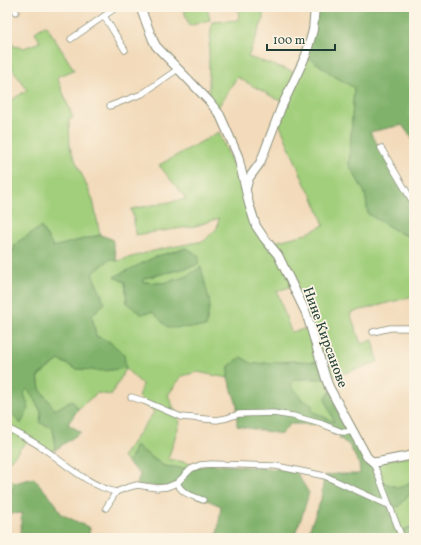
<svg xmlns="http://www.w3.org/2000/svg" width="421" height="545" viewBox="0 0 421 545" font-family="Vollkorn,serif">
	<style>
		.green { fill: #a2cf7c; stroke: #608658; fill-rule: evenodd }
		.forest { fill: #81b26c; stroke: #507850 }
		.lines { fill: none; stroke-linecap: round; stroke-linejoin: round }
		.street-casing { stroke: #888c77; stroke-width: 7 }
		.secondary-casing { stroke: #888c77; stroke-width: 10 }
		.street { stroke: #fff; stroke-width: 5.5 }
		.secondary { stroke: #fff; stroke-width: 8 }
		.labels { text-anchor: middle; stroke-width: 3.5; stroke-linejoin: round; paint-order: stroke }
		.street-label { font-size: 14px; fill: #1f3d34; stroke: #fcf5e5 }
	</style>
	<rect width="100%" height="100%" fill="#fcf5e5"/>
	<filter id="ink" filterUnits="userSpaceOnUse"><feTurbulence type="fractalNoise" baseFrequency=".025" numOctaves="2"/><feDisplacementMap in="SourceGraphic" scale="8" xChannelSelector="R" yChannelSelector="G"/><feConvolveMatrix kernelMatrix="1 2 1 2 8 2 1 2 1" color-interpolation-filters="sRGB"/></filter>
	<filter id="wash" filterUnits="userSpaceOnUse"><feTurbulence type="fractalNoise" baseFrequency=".012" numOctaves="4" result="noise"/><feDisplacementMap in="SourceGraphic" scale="16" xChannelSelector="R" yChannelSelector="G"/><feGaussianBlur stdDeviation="0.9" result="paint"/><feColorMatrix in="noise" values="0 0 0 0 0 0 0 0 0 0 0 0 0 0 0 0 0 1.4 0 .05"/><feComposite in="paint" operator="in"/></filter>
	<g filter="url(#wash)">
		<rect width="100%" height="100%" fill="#f2daba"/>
		<!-- green -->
		<g class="green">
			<path d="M183,7h24l3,13 -21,6z"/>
			<path d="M238,7h25v13l-15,37 50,16 8,-18 48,33 -5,77 16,28 3,21 32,19 14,5v58l-64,17 11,31 12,-4 5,22 -52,17 5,12 -6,7 10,25 -23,-12 -9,-10 -6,-9 -6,-6 3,-7h13l14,-17 -27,-1 -65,5 -1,12 -31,-6 -15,4 -14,19 12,27 -12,37 32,6 -9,4 -27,-3 -28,-20 -8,17 -6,-6 32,-45 -15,-15 3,-13 -16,-15 -15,26 -14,-2 -19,16 -6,-9 -17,10 -15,-21 -2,-13 21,-16 17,9 34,-27 -14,-6 -4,-21 13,-12 -13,-29 18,-15 7,2 44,-12 43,-8 13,-13 2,-10 -23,8 -61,9 -1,-16 -3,-10 55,-10 -27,-34 60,-33 34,80 3,14 15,20 7,-5 28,-7 18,-9 -11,-28 -8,-13 -26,-61 3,-21 -45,-25 -20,32 -8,-8v-53l3,-26 27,-2zM187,248l11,17 -53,13 -2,4 20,1 23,-6 15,-9 -60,46 -14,-11 -2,-21 -11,-5 43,-21zM293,286l18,42 -20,4 -14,-41z"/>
			<path d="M7,23l6,23 11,2 16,-6 -5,-10 11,-7 28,45 -17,7 16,41 -4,1 1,29 23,52 7,35 -47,12 -12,-20 -25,16 -9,21v-161l20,-13 -20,-29z"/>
			<path d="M28,389l13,23 12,16 2,22 -8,1 -20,-10 -20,23v-56l14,16 3,-31z"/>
			<path d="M414,456v26l-5,1 -10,5 -19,-6 -7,-20z"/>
			<path d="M7,478l8,5 -5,11 -2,12h-1z"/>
			<path d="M414,494v31l-12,6 -4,-2 -9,-24 10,2 9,-12z"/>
		</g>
		<!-- forest -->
		<g class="forest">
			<path d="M315,7h99v134l-12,-16 -32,7 44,72v34l-14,-5 -32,-19 -3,-21 -16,-28 5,-77 -20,-12 -28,-21z"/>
			<path d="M41,227l12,20 47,-12 12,4 5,22 -7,-2 -18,15 13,29 -13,12 4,21 14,6 14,12 2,14 -22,3 -28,-2 -17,-9 -21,16 2,13 15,21 17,-10 6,9 -10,15 13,8 -26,18 -2,-22 -13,-5 1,-12 -13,-22 -4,4 5,16 -8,15 -14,-16v-144l9,-21z"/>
			<path d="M187,248l12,8 -1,9 -53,13 -2,4 20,1 22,-6 16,-10 9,36 -4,24 -38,1 -15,-16 -12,2 -14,-11 -2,-21 -11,-5 43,-21z"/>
			<path d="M241,357l12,7 41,-3 27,1 5,17h-32l-3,7 6,6 6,9 9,2v8l22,11 -9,-24 6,-7 49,90 19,7 10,-5 5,-1v12l-6,1 -9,12 -13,-3 12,25 4,2 8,-4 4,9v2h-108l15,-38 3,-24 12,-2h24l-1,-10 -10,-19 -10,-7 3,-6 -20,-8h-32l-9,10 -44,-8v-21l-9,-27 1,-12z"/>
			<path d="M136,446l28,20 27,3 20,-5 84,6 14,23 -7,23 -9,22h-76l4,-32 -14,-6 -9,-2 -16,-7 -6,-8 -9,4 -30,-2 3,-11 -12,-11z"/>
			<path d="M34,478l22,26 5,10 29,14 -2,10h-52l-1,-3 -15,-2 2,-20 -15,1v-8h1l2,-12 5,-11z"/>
		</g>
	</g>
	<g filter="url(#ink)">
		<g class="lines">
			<defs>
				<g id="street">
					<path d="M15,7l1,5"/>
					<path d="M104,16l21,34"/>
					<path d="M71,39l46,-32"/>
					<path d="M110,106l32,-12 36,-25"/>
					<path d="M381,148l33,56"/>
					<path d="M373,332l17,-4h24"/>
					<path d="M131,397l13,4 37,16 36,3 10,-2 12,-4 34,-1 20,3 29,8 20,8h6l4,-2"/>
					<path d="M7,428c14,7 28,14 40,23 21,15 43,35 69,41l10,-4 11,-3 20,3 10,-1 10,-4 14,-14 9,-4 11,-1 65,2 49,10 61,28 3,1"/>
					<path d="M373,462l29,76"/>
					<path d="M177,483c5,11 16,13 26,17"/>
					<path d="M106,508l10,-16"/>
				</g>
				<g id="secondary">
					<path d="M140,7l13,33 3,6 53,55 11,14 18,41 11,48 7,22 8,12 14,17 28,58 4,12 16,54 3,8 38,70 6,5h5l36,-7"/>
					<path d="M246,188l3,-10 11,-15 4,-10 17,-45 25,-53 7,-25 2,-23"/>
				</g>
			</defs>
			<!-- street casing -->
			<use href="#street" class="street-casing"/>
			<!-- secondary casing -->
			<use href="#secondary" class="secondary-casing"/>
			<!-- street -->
			<use href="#street" class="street"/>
			<!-- secondary -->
			<use href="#secondary" class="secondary"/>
		</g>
	</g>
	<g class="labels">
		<!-- street labels -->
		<g class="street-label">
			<text transform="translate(326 337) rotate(70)" y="5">Нине Кирсанове</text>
		</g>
	</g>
	<!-- margin -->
	<rect width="421" height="545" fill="none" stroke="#fcf5e5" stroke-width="24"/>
	<!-- scale -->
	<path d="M267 44v6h68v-6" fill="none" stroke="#1f3d34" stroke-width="2"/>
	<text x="273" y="44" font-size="12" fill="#1f3d34" stroke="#fcf5e5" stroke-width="3" paint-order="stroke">100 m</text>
</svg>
